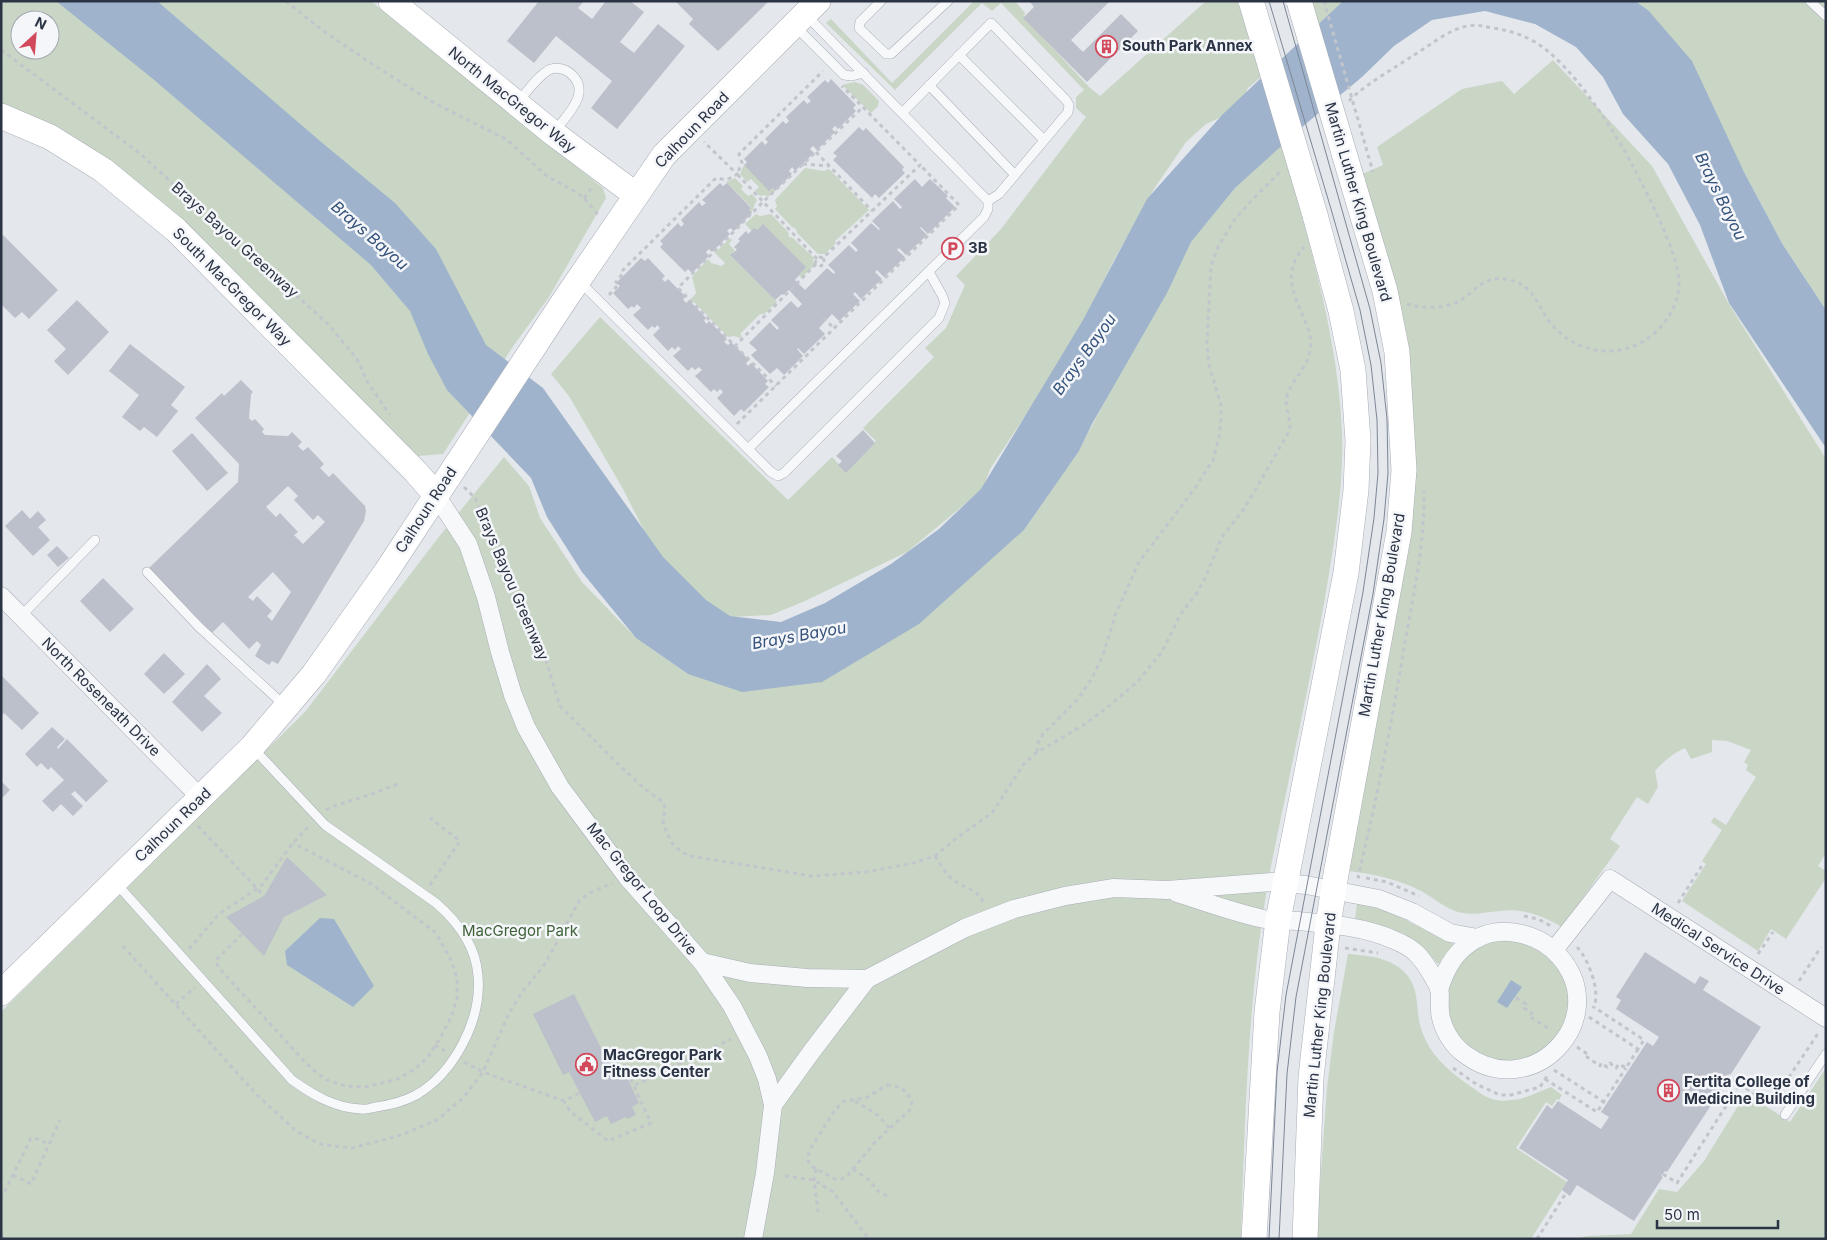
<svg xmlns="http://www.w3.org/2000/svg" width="1827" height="1240" viewBox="0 0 1827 1240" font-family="Inter,sans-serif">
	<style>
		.green { fill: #c9d6c5; fill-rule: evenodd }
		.water { fill: #9fb4cc }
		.building { fill: #bbc0ca; fill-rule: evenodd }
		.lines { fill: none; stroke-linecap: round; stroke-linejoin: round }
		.lane-casing { stroke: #a9aeb7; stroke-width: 10 }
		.street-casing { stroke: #a9aeb7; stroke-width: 19 }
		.secondary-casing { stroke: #a9aeb7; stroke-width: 26 }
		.path { stroke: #c2c5cb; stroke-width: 3; stroke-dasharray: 4 4; stroke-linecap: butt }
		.lane { stroke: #f7f8fa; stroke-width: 9 }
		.street { stroke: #f7f8fa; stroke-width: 18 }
		.secondary { stroke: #fff; stroke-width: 25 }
		.tram { stroke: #7d8696; stroke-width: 1 }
		.secondary-bridge-casing { stroke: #a9aeb7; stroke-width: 26; stroke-linecap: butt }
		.path-bridge { stroke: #c2c5cb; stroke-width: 3; stroke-dasharray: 4 4; stroke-linecap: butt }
		.secondary-bridge { stroke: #fff; stroke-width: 25 }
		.labels { text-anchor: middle; stroke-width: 5; stroke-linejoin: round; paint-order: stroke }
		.poi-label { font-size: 15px; font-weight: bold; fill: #2b3445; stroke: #f4f6f9; text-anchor: start }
		.street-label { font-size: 15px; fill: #2b3445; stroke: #f4f6f9 }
		.park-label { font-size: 15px; fill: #3f6138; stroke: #f4f6f9 }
		.water-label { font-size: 16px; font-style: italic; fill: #34527a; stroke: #f4f6f9 }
	</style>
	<rect width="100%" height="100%" fill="#e4e7ec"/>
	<!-- green -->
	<g class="green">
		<path d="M1,1h370l232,187 3,10 -57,99 -35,48 -71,109 -25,2 -248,-247 -64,-51 -105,-52zM20,20h30v30h-30z"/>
		<path d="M974,1h41l10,12 -1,4 65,70 11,9 106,-95h36l20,75 -14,12 -7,14 -22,16 -13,6 -20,18 -32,47 -41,73 -42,85 -81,122 -7,20 -76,63 -102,49 -34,14 -40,2 -41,-22 -33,-39 -34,-67 -54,-93 -18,-22 49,-57 188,183 44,-43 14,15 30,-31 -13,-13 71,-71 -9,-9 21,-20 19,-43 -9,-9 45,-47 85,-112 -10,-9v-11l8,-7 -83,-87 -9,8 -10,-8 -87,87 -69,-67 5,-4 61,64z"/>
		<path d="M1310,1h33l-26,25z"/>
		<path d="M1635,1h191v309l-43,-65 -39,-73 -96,-162z"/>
		<path d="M1553,60l99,106 77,138 97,155v394l-8,13 8,5v7l-40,61 -15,-10 -13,22 -76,-50 24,-37 -4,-3 20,-31 -11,-8 3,-5 12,8 30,-48 -10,-7 2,-5 -4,-3 7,-12 -24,-9 -15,-1v12l-21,7 -6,-11c-12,5 -21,13 -30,23l3,16 -10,17 -11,-7 -27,42 10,7 -58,81c-19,-11 -39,-19 -62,-16 -14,1 -27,5 -42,1 -13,-4 -24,-14 -37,-21 -23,-12 -47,-17 -73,-20l61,-354 -49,-342 23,-10 -6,-18 85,-58 40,-8 12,13z"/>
		<path d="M855,82l8,3 16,16 -1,5 -7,7 -29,-28z"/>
		<path d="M1282,143c25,95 56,190 60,289 2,56 -8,111 -17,166 -16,88 -35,175 -53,263 -24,124 -27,252 -31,378h-1240v-227l304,-300 133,-174 66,-81 25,29 11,32 42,64 54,56 52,36 336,-144 55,-80 111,-208 45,-54z"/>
		<path d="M744,165l31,26 -7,6 -3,-2 -5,1 -5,-5 4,-4 -8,-8 -4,3 -7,-8z"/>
		<path d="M805,168l19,3 5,-2 40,41 -34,31 1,2 -11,11h-7l-21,-21 -1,-4 -4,-2 -17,-18 2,-3 -2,-6z"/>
		<path d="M735,178l8,8 -2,3 7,7 4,-2 5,6c-3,4 -3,9 -6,13l-3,-3 3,-3 -25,-25z"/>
		<path d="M756,214l4,2 11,-2 17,18 1,5 4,1 21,20 -1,4 2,3 -14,13 -39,-53 -8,8 -9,-9z"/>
		<path d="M730,238l2,2 -3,4 6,7 -4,5 46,46 -13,12h-4l-20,20 2,2 -2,2 -6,-2 -6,1 -37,-38 5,-6 -4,-16 16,-18 3,4 11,3 3,-3 -10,-10z"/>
		<path d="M1357,903l31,8 47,24 17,6 2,6 -14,17 -3,-1 -15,-17 -19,-13 -48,-13z"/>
		<circle cx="1508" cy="1001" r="61"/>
		<path d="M1348,954c21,2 44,3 59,21 12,14 9,33 13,50 8,30 29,46 53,63 6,4 12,9 19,11 6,2 13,2 19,1 13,0 28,-9 40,-13l11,8 -3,5 -2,-1 -5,7 -6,-4 -30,46 51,34 -36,57h-215l11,-151 7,-56z"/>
		<path d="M1826,1068v171h-251l13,-3 43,-2 28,-45 18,3 27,-31 42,-68 44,29z"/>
	</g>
	<!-- water -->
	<g class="water">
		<path d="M56,1h101l163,140 75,62 41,46 50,96 57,43 120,169 43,43 24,16 51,6 44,-19 66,-39 48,-35 42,-40 102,-169 64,-121 76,-85 120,-113h292l13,9 44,51 52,111 39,73 43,65v138l-97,-145 -29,-78 -32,-61 -45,-50 -20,-37 -27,-30 -41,-23 -50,-13 -53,9 -38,26 -32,31 -54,45 -73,66 -44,54 -24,51 -75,131 -13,27 -55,79 -105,94 -97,58 -80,10 -54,-18 -52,-36 -54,-66 -35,-55 -16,-39 -84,-88 -19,-36 -18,-43 -39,-46 -218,-186z"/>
		<path d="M320,918l14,1 40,67 -21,21 -66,-42 -2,-14z"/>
		<path d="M1511,980l11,7 -15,21 -10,-6z"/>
	</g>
	<!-- building -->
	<g class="building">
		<path d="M539,1h45l-6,7 14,11 14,-18h24l14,11 -24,30 14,11 24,-29 27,22 -68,83 -26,-21 21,-27 -56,-45 -22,27 -27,-22z"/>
		<path d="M675,1h94l-51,50 -29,-27 4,-5z"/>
		<path d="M1029,1h81l-39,39 12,12 38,-38 17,17 -51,51 -64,-64 11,-11z"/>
		<path d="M831,79l25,26 -3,3 3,3 -18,18 -3,-3 -3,3 3,3 -18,18 -4,-4 -3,3 4,4 -19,18 -3,-4 -3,4 3,3 -17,17 -3,-3 -3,3 -25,-26 3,-3 -3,-3 18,-18 3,4 3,-3 -3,-3 18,-18 3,3 3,-3 -3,-4 18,-17 3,4 4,-3 -4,-4 18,-17 3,3z"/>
		<path d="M859,127l4,4 3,-3 38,39 -2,3 3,3 -26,25 -4,-4 -3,4 -39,-38 4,-4 -4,-3z"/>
		<path d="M915,179l7,8 8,-8 18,17 -2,2 9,9 -27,27 -7,-7 -1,1 7,7 -21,20 -7,-7 -2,2 8,7 -21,20 -7,-7 -2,2 7,7 -21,20 -6,-7 -2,2 7,7 -21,20 -7,-7 -13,14 6,6 -21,20 -6,-6 -1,1 6,7 -19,19 -7,-7 -7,6 -19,-19 6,-5 -8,-7 21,-21 7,8 2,-2 -8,-8 20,-19 7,7 4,-4 -13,-14 -6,5 -1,-1 -7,6 -45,-45 7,-5 -3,-3 6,-6 -2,-2 8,-8 2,3 6,-6 3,2 6,-6 43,43 -11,13 10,10 22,-22 7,6 1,-2 -7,-7 21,-20 7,7 2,-2 -7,-7 20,-20 8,7 1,-1 -8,-8 21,-20 7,8 2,-2 -8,-8z"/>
		<path d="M720,183l3,3 4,-3 24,25 -2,2 3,3 -18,18 -4,-3 -3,3 3,3 -18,18 -3,-3 -3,3 3,4 -17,17 -4,-4 -3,3 -25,-25 3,-3 -3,-3 18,-18 3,4 3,-3 -3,-4 18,-18 3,4 4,-3 -4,-3z"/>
		<path d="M3,235l55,55 -29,29 -7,-7 -7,6 -14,-14v-68z"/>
		<path d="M641,258l4,3 3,-3 17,18 -3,3 3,3 3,-3 18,18 -3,2 3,4 3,-3 17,18 -2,3 3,3 2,-3 18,18 -3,3 4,3 3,-3 18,18 -3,3 2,3 3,-3 17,18 -3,3 4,3 -25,25 -3,-3 -7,7 -17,-18 6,-6 -3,-3 -3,3 -3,-3 -3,3 -16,-16 7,-6 -3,-3 -4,3 -3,-3 -4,4 -15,-15 8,-7 -3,-3 -3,4 -3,-3 -4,4 -15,-16 7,-7 -3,-3 -2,3 -3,-2 -4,4 -15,-15 8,-7 -4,-4 -3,4 -2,-2 -4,3 -15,-16 7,-7 -4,-3z"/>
		<path d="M77,300l32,32 -41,43 -14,-14 12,-12 -19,-19z"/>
		<path d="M130,344l55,43 -14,18 7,6 -21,26 -13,-10 -4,4 -18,-14 17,-22 -30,-24z"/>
		<path d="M241,380l12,12 -2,2 -2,24 3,3 3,-2 9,10 -2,3 3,3 23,1 4,-4 10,10 -4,4 5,5 5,-4 16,17 -4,4 9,9 4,-4 32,33 1,5 -2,10 -86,143 -6,-3 -3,4 -14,-9 6,-11 -4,-4 -8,8 -26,-27 -11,11 -63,-65 89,-86 1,-18 -44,-46 27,-25 2,3zM288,486l10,10 -4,4 19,20 5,-5 7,7 -22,22 -9,-9 4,-3 -18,-19 -4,4 -10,-10zM273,572l18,20 -19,29 -5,-5 5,-5 -15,-15 -4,5 -5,-4z"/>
		<path d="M863,430l12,13 -29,30 -8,-8 4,-4 -6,-5z"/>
		<path d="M192,433l36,40 -21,18 -35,-40z"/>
		<path d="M22,510l8,9 8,-8 8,9 -8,7 12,13 -17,16 -28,-30z"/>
		<path d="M57,546l12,12 -11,9 -11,-12z"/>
		<path d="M103,578l31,31 -24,23 -30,-31z"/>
		<path d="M164,653l21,21 -21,20 -20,-20z"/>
		<path d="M207,664l14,15 -17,17 18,17 -20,19 -30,-30z"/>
		<path d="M1,675l38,38 -17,17 -18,-17 -3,3z"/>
		<path d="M52,727l13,12 -8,8 1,2 9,-10 41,42 -22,21 -11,-11 -4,3 12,12 -10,10 -12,-12 -8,8 -11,-11 22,-21 -13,-13 -3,3 -7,-7 -4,4 -12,-13z"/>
		<path d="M1,781l9,9 -9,9z"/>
		<path d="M287,857l40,38 -43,22 -20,39 -38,-39 38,-21z"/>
		<path d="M1645,952l50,32 5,-8 9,5 -6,9 58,37 -30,47 -5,1 1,6 -60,91 -2,-1 -4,5 2,1 -29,44 -57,-36 -7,11 -8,-6 6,-10 -49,-32 28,-43 5,4 6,-8 43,28 8,-12 -8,-5 46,-70 6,4 6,-9 -43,-28 5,-9 -5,-3z"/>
		<path d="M574,994l31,62 6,-3 10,20 3,-2 15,32 -7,4 4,8 -9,4 -1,-2 -15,7 -4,-8 -12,6 -26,-50 -6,3 -30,-61z"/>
	</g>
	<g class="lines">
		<defs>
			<g id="lane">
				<path d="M881,1l-21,21 -1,6 27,26h5l57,-53"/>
				<path d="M1810,1l16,15"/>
				<path d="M795,26l49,49 8,1 12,-3"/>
				<path d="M959,55l85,85"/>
				<path d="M929,85l86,90"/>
				<path d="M518,102c8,-9 22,-29 33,-33 6,-2 14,0 19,4 23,19 -3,42 -16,59"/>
				<path d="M903,112l88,-89 75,77 3,5 -1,7 -69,82 -11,7"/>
				<path d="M580,282l168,167 236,-232 4,-8v-8l-182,-186"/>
				<path d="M748,449l23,23 7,4 6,-3 155,-155 6,-15 -3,-8 -13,-23"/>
				<path d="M147,572l52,55 85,78"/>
				<path d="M21,616l74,-76"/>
				<path d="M115,882l177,198c21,15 43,28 69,29 5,1 10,-1 15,-2 14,-2 27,-5 40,-12 38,-22 66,-75 62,-119 -2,-30 -20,-54 -42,-73l-111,-78 -71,-76"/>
				<path d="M1785,1115l41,-61"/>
			</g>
			<g id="street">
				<path d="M436,495l32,49 18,53 14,55 13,43 13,32 34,60 67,90 75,85 30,44 26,50 9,23 6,26 -8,68 -12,66"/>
				<path d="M1,596l200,202"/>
				<path d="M1177,893c29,9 58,20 87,26 11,2 23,1 34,2 32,3 67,6 96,19 20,8 27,16 38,35 2,4 5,9 7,13 2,6 0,16 1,23 1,16 12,35 26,44 67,49 148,-37 93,-99 -19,-22 -57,-32 -83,-17 -19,10 -31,30 -37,51"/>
				<path d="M1554,950l56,-71 216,139"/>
				<path d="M702,962l48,11 57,5 60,1 98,-51 49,-19 51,-13 49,-8 53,2 105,-8 34,3 73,14 33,13 38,21 28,5"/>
				<path d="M773,1105l39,-54 55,-72"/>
			</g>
			<g id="secondary">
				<path d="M391,1l162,132 83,62"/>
				<path d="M1,116l49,21 53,33 73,60 239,241 21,24"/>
				<path d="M1,993l251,-246 62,-73 72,-102 178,-271 100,-146 154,-154"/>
				<path d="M1254,1239l13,-227 11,-92 68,-347 10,-83 2,-49 -5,-71 -12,-59 -26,-96"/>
				<path d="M1305,1239l6,-162 17,-152 8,-51 63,-342 5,-62 -7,-118 -12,-61 -33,-111"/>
			</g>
		</defs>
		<!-- lane casing -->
		<use href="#lane" class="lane-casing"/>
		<!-- street casing -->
		<use href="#street" class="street-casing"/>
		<!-- secondary casing -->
		<use href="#secondary" class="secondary-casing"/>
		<!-- path -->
		<g class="path">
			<path d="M286,1l36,29 53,36 61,38 70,35 42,38 23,12 13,9 15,18"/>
			<path d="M1,50l137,102 190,172 29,35 10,22 23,34"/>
			<path d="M1349,101c15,-16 44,-32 62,-44 17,-10 36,-27 56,-31 9,-2 16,0 25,2 16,2 29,6 43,14 37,22 79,88 99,126 14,28 44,84 45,114 0,33 -28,63 -59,68 -28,5 -54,-7 -71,-29 -14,-19 -15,-37 -44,-42 -21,-3 -29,11 -44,21 -14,9 -39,9 -54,4"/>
			<path d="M816,152l56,59"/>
			<path d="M803,164l26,2"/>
			<path d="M584,198l8,-11"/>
			<path d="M823,258l2,5 -4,3 -6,-3 2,-4 3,-2 3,1 97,-93 -78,-79"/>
			<path d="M817,259l-80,-85 5,-11 -3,-9 84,-83"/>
			<path d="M816,264l-81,82 -57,-58 85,-86 100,-95"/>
			<path d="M609,295l10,-11 -3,-2 8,-10 -1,-2 93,-92c8,2 14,2 21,-4l-33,-32"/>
			<path d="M823,318l11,10"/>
			<path d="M735,346l41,40"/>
			<path d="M737,424l222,-219 -39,-40"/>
			<path d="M464,487l11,11 66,146 19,62 61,61 25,23 17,12 2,6 -2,16 4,9 5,10 8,8 10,5 122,20 53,-4 45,-8 25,-8 23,-19 34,-24 31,-48 13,-12 49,-29 24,-18 28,-24 25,-30 18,-37 17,-22 8,-15 17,-41 22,-28 46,-79c1,-12 -6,-22 -3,-34 6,-20 22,-26 24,-52 0,-9 -4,-18 -7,-26 -12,-26 -21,-47 0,-71"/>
			<path d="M1037,752l1,-9 5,-9 35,-35 14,-21 11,-23 13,-42 23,-51 56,-74 18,-28 6,-23 2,-18v-14l-12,-40 -2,-22 4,-77 7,-19 17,-28 17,-19 30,-30"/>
			<path d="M326,810l5,-3 41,-13 28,-11"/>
			<path d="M198,826l66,70"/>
			<path d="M935,856c5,8 10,17 17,23 13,10 23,8 32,24"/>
			<path d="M1360,877h-2c19,-78 34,-156 47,-235 9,-50 20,-100 19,-151"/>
			<path d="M1366,878l21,4 32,14"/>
			<path d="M430,885l30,-44 -30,-23"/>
			<path d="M1678,903l25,-39"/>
			<path d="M1524,916l14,3 15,8"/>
			<path d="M242,934l-26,26 2,7 87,95 12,11 10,7 19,6 19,1 33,-8 17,-10 12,-11 14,-21 11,-22 5,-17v-20l-5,-16 -16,-29 -66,-50 -77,-40"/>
			<path d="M123,946l132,147 41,38 24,13 32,4 49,-13 36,-15 26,-22 20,-26 26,-59 14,-22 22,-27 34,-63 10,-8 24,-10"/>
			<path d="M1577,947c11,11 25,47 16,61"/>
			<path d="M1345,948l33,5"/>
			<path d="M189,949l30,-35 42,-28 32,-43 18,-19"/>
			<path d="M1758,954l15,-22"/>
			<path d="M1799,981l22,-34"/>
			<path d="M1516,998l10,6 -2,4 8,5 -3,3 22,14"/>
			<path d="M176,1004l19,-17"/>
			<path d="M1589,1017l49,32 6,-9 -50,-33"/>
			<path d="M435,1045l10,6"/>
			<path d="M1577,1047l12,8 -2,2 13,9 1,-3 6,4 3,-4 6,5 3,-4 7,4 12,-19"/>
			<path d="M464,1062l19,10 81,29"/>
			<path d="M1453,1068l23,16 24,11h11l29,-8 7,-11"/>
			<path d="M1554,1070l50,32"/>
			<path d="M1726,1075l45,30"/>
			<path d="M1545,1079l52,33 29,-44"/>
			<path d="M635,1085l96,-46"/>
			<path d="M887,1085l13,2 7,6 5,8 -1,8 -35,32 -28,34 -6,4h-7l-24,-13 -3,-5 1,-10 26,-41 9,-9 22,-3z"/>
			<path d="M579,1093l-15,8 6,10 38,30 43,-18 -35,-75 -13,5"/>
			<path d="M855,1101l24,15 10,12"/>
			<path d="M1771,1104l48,-72"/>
			<path d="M816,1169l-2,11 4,32"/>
			<path d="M853,1169l16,11 8,10 10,6"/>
			<path d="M1663,1174l14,9 63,-99"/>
			<path d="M13,1175l18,9 29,-64"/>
			<path d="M785,1176l29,4 19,12 36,47"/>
			<path d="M1,1199l30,-61 7,1 11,5"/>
			<path d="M1,1236l4,3"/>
			<path d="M1537,1239l29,-46"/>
		</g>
		<!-- lane -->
		<use href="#lane" class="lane"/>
		<!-- street -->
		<use href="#street" class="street"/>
		<!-- secondary -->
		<use href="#secondary" class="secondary"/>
		<!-- tram -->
		<g class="tram">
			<path d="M1269,1239l8,-167 9,-77 77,-403 11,-74 4,-45 -1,-53 -6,-55 -11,-55 -29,-101 -62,-208"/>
			<path d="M1279,1239l8,-165 9,-77 77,-403 11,-75 4,-46 -1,-54 -6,-56 -11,-54 -87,-308"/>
		</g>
		<defs>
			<g id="secondary-bridge">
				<path d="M1251,1l64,214"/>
				<path d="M1299,1l53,179"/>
			</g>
		</defs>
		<!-- secondary-bridge casing -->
		<use href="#secondary-bridge" class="secondary-bridge-casing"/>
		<!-- path-bridge -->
		<path class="path-bridge" d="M1324,1l49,171"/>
		<!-- secondary-bridge -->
		<use href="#secondary-bridge" class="secondary-bridge"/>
	</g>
	<!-- icons -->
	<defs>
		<symbol id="building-ring" viewBox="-11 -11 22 22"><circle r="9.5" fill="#f4f6f9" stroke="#d1495b" stroke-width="1.5"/><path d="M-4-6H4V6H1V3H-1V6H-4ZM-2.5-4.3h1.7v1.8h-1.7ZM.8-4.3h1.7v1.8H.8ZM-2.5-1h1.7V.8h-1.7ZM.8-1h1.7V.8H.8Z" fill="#d1495b"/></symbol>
		<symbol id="parking-ring" viewBox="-11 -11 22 22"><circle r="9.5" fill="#f4f6f9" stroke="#d1495b" stroke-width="1.5"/><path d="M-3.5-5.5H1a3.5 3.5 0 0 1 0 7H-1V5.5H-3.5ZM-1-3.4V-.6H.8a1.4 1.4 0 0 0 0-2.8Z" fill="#d1495b"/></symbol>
		<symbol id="civic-ring" viewBox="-11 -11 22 22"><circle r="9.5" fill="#f4f6f9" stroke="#d1495b" stroke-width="1.5"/><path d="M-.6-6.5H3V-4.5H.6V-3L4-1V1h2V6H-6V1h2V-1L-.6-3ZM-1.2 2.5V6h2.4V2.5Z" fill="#d1495b"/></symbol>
	</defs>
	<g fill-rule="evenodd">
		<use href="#building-ring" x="1094" y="34" width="25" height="25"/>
		<use href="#parking-ring" x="940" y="236" width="25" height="25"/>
		<use href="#civic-ring" x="574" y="1052" width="25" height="25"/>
		<use href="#building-ring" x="1656" y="1078" width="25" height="25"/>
	</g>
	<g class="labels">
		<!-- poi labels -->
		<g class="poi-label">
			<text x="1122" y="51">South Park Annex</text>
			<text x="968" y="253">3B</text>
			<text x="603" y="1060">MacGregor Park<tspan x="603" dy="17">Fitness Center</tspan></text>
			<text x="1684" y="1087">Fertita College of<tspan x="1684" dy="17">Medicine Building</tspan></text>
		</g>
		<!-- street labels -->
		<g class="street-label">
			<text transform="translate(512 100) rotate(39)" y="5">North MacGregor Way</text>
			<text transform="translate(692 130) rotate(-46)" y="5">Calhoun Road</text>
			<text transform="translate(1358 202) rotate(74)" y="5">Martin Luther King Boulevard</text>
			<text transform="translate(235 240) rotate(42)" y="5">Brays Bayou Greenway</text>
			<text transform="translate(232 287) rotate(45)" y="5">South MacGregor Way</text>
			<text transform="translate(426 510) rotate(-57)" y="5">Calhoun Road</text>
			<text transform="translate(512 584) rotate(67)" y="5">Brays Bayou Greenway</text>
			<text transform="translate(1382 615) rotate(-80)" y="5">Martin Luther King Boulevard</text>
			<text transform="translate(101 697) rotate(45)" y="5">North Roseneath Drive</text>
			<text transform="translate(173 825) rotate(-44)" y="5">Calhoun Road</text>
			<text transform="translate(642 889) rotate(51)" y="5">Mac Gregor Loop Drive</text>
			<text transform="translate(1718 949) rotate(33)" y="5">Medical Service Drive</text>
			<text transform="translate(1320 1015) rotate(-84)" y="5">Martin Luther King Boulevard</text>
		</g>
		<!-- park labels -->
		<g class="park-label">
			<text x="520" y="936">MacGregor Park</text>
		</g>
		<!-- water labels -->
		<g class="water-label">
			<text transform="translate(1721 196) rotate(64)" y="6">Brays Bayou</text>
			<text transform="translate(370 235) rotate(41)" y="6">Brays Bayou</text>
			<text transform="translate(1084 354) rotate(-54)" y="6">Brays Bayou</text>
			<text transform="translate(799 635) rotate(-10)" y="6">Brays Bayou</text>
		</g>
	</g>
	<!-- border -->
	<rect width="1827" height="1240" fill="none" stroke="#2b3445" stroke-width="5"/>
	<!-- north arrow -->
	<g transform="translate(35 35) rotate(26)"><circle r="24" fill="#f4f6f9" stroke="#a4a8b1"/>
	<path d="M0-4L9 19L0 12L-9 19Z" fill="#d1495b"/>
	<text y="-8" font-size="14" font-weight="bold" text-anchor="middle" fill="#2b3445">N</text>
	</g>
	<!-- scale -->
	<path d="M1657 1220v8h121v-8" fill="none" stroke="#2b3445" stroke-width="2.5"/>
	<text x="1664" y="1220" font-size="15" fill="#2b3445" stroke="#f4f6f9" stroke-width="4" paint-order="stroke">50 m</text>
</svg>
